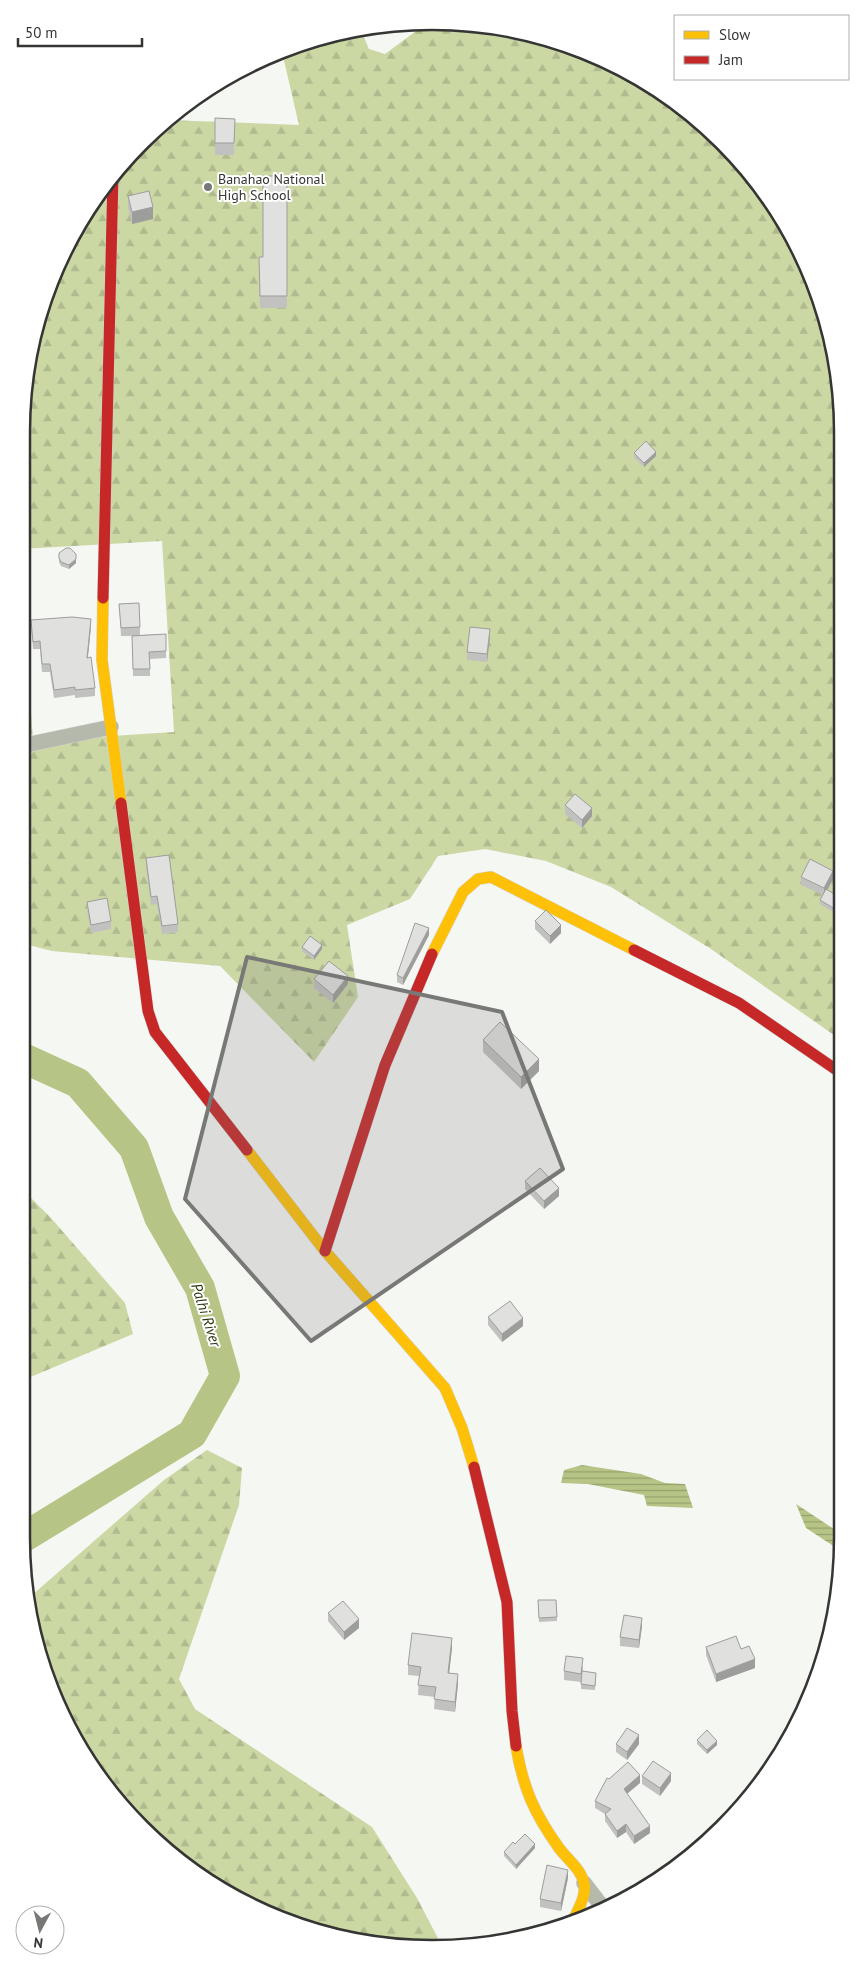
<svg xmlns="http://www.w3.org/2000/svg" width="864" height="1970" viewBox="0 0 864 1970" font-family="'PT Sans',sans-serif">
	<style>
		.forest { fill: url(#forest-firs) }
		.water { fill: url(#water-rules) }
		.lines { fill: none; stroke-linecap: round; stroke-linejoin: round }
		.river { stroke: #b6c585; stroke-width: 30 }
		.street-casing { stroke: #d2d3d1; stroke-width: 16 }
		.slow-casing { stroke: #d2d3d1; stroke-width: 12 }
		.jam-casing { stroke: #d2d3d1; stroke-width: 12 }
		.street { stroke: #b5b9ac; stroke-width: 15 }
		.slow { stroke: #ffc107; stroke-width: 11 }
		.jam { stroke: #c62828; stroke-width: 11 }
		.wall { fill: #c1c1c0 }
		.shaded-wall { fill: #9d9d9c }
		.building { fill: #e0e0df; stroke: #9d9d9c }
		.marked { fill: #787976; fill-opacity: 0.2; stroke: #787976; stroke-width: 4; stroke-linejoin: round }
		.poi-dot { fill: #787976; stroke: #fff; stroke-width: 2 }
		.labels { text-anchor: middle; stroke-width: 4; stroke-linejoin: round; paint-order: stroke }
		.poi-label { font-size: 14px; fill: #353533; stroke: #fff; text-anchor: start }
		.water-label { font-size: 15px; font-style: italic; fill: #2d350f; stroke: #fff }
		.rim { fill: none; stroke: #353533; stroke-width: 2.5 }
	</style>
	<defs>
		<pattern id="forest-firs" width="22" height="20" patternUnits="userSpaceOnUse" patternTransform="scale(1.25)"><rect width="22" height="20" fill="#cbd8a4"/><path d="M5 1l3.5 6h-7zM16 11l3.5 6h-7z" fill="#afba8e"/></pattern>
		<pattern id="water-rules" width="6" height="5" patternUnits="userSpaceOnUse" patternTransform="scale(1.25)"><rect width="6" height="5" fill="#b6c585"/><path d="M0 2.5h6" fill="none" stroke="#95a16d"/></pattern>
	</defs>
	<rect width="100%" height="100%" fill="#f5f7f3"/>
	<!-- forest -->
	<g class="forest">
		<path d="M427,23l59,2 78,18 118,63 76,76 53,93 28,103 2,662 -130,-91 -100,-62 -65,-26 -61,-12 -47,7 -28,43 -63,26 11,72 -44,65 -94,-96 -168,-15 -31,-8v-377l12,175 141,-9 -12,-191 -141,8v-117l22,-132 33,-74 47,-65 44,-41 132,5 -17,-73 44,-17 43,-7 -6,7 6,14 16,5z"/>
		<path d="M21,1188l30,30 74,85 8,31 -112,47z"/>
		<path d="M207,1450l35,18 -3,37 -60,174 16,30 177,118 45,71 24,46 -89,-3 -125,-47 -104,-85 -47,-66 -33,-73 -12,-74 133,-116z"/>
	</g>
	<!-- water -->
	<g class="water">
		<path d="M582,1465l59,9 24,9 20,1 8,24 -46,-2 -3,-11 -56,-11 -27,-1 3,-13z"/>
		<path d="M796,1504l47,31 -2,16 -35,-23z"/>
	</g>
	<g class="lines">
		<!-- river -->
		<path class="river" d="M21,1057l57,26 56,65 25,69 41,71 25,88 -33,58 -171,105"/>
		<defs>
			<g id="street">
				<path d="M21,746l90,-19"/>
				<path d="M584,1883l20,26"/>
			</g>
			<g id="slow">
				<path d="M103,598l-1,62 19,143"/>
				<path d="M432,954l31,-62 15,-13 13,-2 143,73"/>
				<path d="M247,1150l78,101 120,137 17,40 12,39"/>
				<path d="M516,1746c7,42 18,67 43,102 8,11 22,21 25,35 3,13 -7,28 -12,40"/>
			</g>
			<g id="jam">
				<path d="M103,598l10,-422"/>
				<path d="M121,803l27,208 7,21 92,118"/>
				<path d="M634,950l105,53 102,70"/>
				<path d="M325,1251l60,-186 47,-111"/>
				<path d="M474,1467l33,135 5,109 4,35"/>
			</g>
		</defs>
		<!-- street casing -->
		<use href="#street" class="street-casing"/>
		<!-- slow casing -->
		<use href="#slow" class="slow-casing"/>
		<!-- jam casing -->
		<use href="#jam" class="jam-casing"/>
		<!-- street -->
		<use href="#street" class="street"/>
		<!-- slow -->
		<use href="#slow" class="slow"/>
		<!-- jam -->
		<use href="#jam" class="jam"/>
	</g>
	<!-- wall -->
	<g class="wall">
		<path d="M215,118l20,1 -1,36h-19z"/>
		<path d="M287,176v132h-27l-1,-51h4z"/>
		<path d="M128,196l25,23 -21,5 -4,-16z"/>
		<path d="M634,453l22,3 -12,11 -10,-10z"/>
		<path d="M59,553l17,6v4l-7,6 -8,-3 -2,-4z"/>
		<path d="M119,604l21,23v8l26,-1v24l-16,1v17h-17l-1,-40h-11z"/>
		<path d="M31,620l60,6 -3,31 7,31v8l-20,2v-3l-21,3 -4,-26h-8l-2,-23h-7z"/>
		<path d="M490,637l-3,25 -20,-2v-8z"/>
		<path d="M565,805l27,11 -10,12 -17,-14z"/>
		<path d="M146,858l32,66v8l-16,2 -5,-30 -6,1 -5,-39z"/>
		<path d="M801,877l32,2 -5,11 13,8 -6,15 -15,-9v-4l3,-5 -22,-10z"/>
		<path d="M87,902l24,19v8l-20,4 -4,-23z"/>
		<path d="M535,921l26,12 -11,11 -15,-15z"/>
		<path d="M429,935l-26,50 -6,-3v-7z"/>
		<path d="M302,947l20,2 -8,11 -12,-9z"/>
		<path d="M314,979l34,5 -15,19 -19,-15z"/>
		<path d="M483,1040l56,31 -18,18 -38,-37z"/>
		<path d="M525,1181l34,15 -15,13 -19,-20z"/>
		<path d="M488,1317l35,9 -21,16 -14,-17z"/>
		<path d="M538,1600h18l1,21 -18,1z"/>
		<path d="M328,1613l31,15 -15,12 -16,-19z"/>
		<path d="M642,1626l-3,22 -19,-2v-9z"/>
		<path d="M706,1647l35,2 14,19 -39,14 -10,-27z"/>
		<path d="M452,1648l-3,25 9,11 -3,28 -21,-3 1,-12 -17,-2 1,-19 -11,-1v-10z"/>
		<path d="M583,1666v5l13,6 -1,13 -14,-1v-7l-17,-2v-9z"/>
		<path d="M697,1740l20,5 -10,9 -10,-10z"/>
		<path d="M616,1744h23l-12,16 -11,-8z"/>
		<path d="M642,1776l29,5 -11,15 -18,-12z"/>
		<path d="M609,1779l31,4 -13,11 23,39 -16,11 -8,-12 -9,6 -12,-17v-7l-10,-6v-7z"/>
		<path d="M535,1848l-19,21 -12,-13v-4z"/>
		<path d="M568,1878l-7,33 -21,-4v-8z"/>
	</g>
	<!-- shaded-wall -->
	<g class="shaded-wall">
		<path d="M153,207v12l-21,5v-12z"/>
		<path d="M656,452v4l-12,11v-4z"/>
		<path d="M76,559v4l-7,6v-4z"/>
		<path d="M91,619v7l-4,39v-7z"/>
		<path d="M490,629v8l-3,25v-8z"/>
		<path d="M592,808v8l-10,12v-8z"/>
		<path d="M833,871v8l-9,17v-8z"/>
		<path d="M841,899v5l-6,9v-4z"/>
		<path d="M561,925v8l-11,11v-8z"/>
		<path d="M429,928v7l-26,50v-7z"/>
		<path d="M322,945v4l-8,11v-4z"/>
		<path d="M348,976v8l-15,19v-8z"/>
		<path d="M539,1059v12l-18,18v-12z"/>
		<path d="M559,1188v8l-15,13v-8z"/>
		<path d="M523,1318v8l-21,16v-8z"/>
		<path d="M642,1618v8l-3,22v-8z"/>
		<path d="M359,1619v9l-15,12v-8z"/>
		<path d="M452,1638v10l-4,35v-10z"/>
		<path d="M755,1659v9l-39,14v-8z"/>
		<path d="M458,1674v10l-3,28v-10z"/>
		<path d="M639,1735v9l-12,16v-8z"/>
		<path d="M717,1741v4l-10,9v-4z"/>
		<path d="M671,1773v8l-11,15v-8z"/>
		<path d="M640,1775v8l-16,13v-7z"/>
		<path d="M626,1824v8l-9,6v-7z"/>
		<path d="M650,1826v7l-16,11v-8z"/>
		<path d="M535,1844v4l-19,21v-4z"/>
		<path d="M568,1870v8l-7,33v-8z"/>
	</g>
	<!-- building -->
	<g class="building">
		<path d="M215,118l20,1 -1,24h-19z"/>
		<path d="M263,176h24v120h-27l-1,-39h4z"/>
		<path d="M149,191l4,16 -21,5 -4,-16z"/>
		<path d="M646,441l10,11 -12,11 -10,-10z"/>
		<path d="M66,548h4l6,6v5l-7,6 -8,-3 -2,-4v-5z"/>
		<path d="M139,603l1,24 -19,1 -2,-24z"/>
		<path d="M72,617l19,2 -4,39 4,-1 4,31 -20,2v-3l-21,3 -4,-26h-8l-2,-23 -7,1 -2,-22z"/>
		<path d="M470,627l20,2 -3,25 -20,-2z"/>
		<path d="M166,634v17l-17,1 1,17h-17l-1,-33z"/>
		<path d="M575,794l17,14 -10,12 -17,-15z"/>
		<path d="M169,855l9,69 -16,2 -5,-30 -6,1 -5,-39z"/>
		<path d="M810,859l23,12 -9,17 -23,-11z"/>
		<path d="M826,889l15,9v1l-6,10 -15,-9z"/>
		<path d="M107,898l4,23 -20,4 -4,-23z"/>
		<path d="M546,910l15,15 -11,11 -15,-15z"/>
		<path d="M415,923l14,5 -26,50 -6,-3z"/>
		<path d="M310,936l12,9 -8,11 -12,-9z"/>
		<path d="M329,961l19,15 -15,19 -19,-16z"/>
		<path d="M500,1022l39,37 -18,18 -38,-37z"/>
		<path d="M540,1168l19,20 -15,13 -19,-20z"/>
		<path d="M510,1301l13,17 -21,16 -14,-17z"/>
		<path d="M538,1600h18l1,17 -18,1z"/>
		<path d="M343,1601l16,18 -15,13 -16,-19z"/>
		<path d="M624,1615l18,3 -3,22 -19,-3z"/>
		<path d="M412,1633l40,5 -4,35 10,1 -3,28 -21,-3 2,-12 -18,-2 3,-18 -13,-2z"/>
		<path d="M736,1636l5,13 8,-3 6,13 -39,15 -10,-27z"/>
		<path d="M566,1656l17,2 -2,16 -17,-3z"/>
		<path d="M582,1671l14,2 -1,13 -14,-2z"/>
		<path d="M627,1728l12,7 -12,17 -11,-8z"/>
		<path d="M707,1730l10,11 -10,9 -10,-10z"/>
		<path d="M653,1761l18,12 -11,15 -18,-12z"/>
		<path d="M628,1762l12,13 -16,14 26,37 -16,10 -8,-12 -9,7 -12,-17 6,-5 -16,-8 12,-23 2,1z"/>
		<path d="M525,1834l10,10 -19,21 -12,-13 9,-10 2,2z"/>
		<path d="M547,1865l21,5 -7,33 -21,-4z"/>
	</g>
	<!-- marked area -->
	<path class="marked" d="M247,957l255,55 61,157 -252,172 -126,-142z"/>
	<!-- markers -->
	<circle class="poi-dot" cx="208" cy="187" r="5"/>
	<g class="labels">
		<!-- poi labels -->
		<g class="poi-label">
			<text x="218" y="184">Banahao National<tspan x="218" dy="16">High School</tspan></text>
		</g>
		<!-- water labels -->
		<g class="water-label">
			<text transform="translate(206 1315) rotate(72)" y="5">Palhi River</text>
		</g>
	</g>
	<!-- crop -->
	<path d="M0 0H864V1970H0ZM432 30H432A402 402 0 0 1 834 432V1538A402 402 0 0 1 432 1940H432A402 402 0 0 1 30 1538V432A402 402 0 0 1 432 30Z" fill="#fff" fill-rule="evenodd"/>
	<path class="rim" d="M432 30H432A402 402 0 0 1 834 432V1538A402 402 0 0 1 432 1940H432A402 402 0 0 1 30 1538V432A402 402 0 0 1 432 30Z"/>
	<!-- legend -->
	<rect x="674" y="15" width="175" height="65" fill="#ffffff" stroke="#aeaead"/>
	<rect x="684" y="31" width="25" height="8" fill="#ffc107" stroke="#aeaead"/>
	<text x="719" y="40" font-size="15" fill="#353533">Slow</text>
	<rect x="684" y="56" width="25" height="8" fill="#c62828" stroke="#aeaead"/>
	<text x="719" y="65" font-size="15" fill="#353533">Jam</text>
	<!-- north arrow -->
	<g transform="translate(40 1930) rotate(187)"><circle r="24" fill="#ffffff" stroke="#aeaead"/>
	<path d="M0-4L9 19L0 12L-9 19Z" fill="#787976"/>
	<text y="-8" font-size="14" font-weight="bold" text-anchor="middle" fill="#353533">N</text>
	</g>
	<!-- scale -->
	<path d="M18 38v8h124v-8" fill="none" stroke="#353533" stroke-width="2.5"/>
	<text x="25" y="38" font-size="15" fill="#353533" stroke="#ffffff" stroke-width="4" paint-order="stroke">50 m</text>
</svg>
